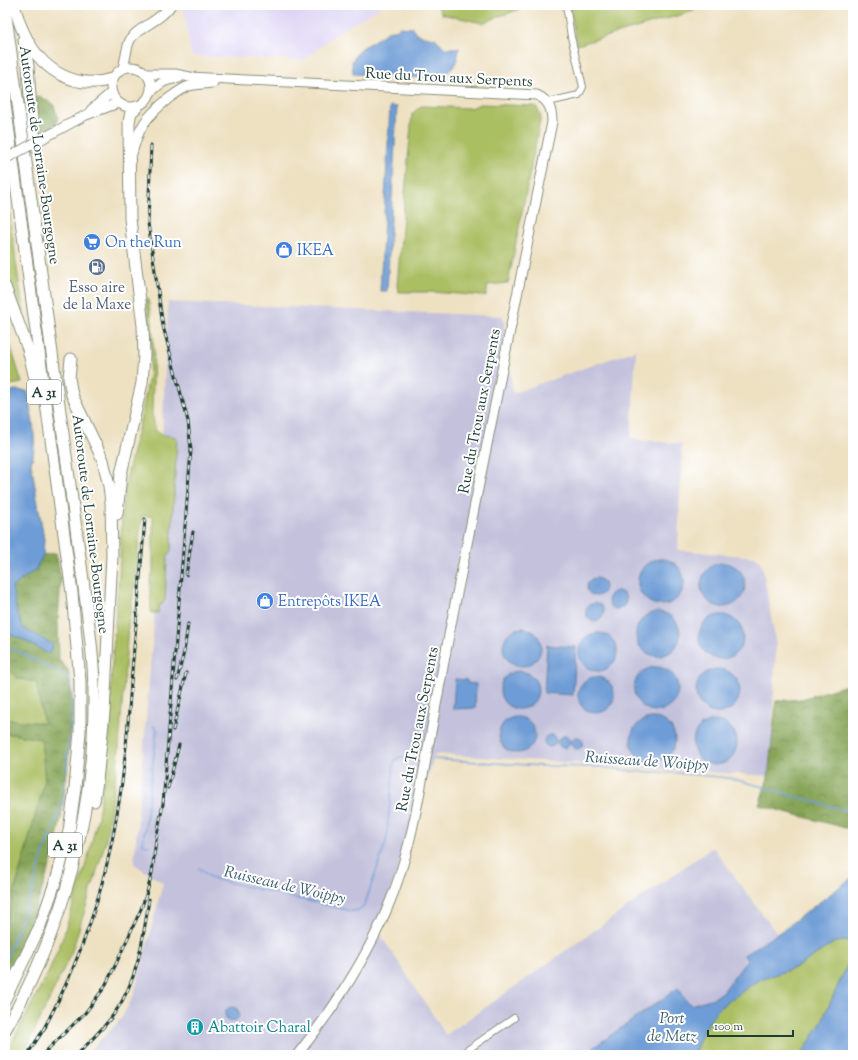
<svg xmlns="http://www.w3.org/2000/svg" width="858" height="1060" viewBox="0 0 858 1060" font-family="'Sorts Mill Goudy',serif">
	<style>
		.built { fill: #ded5f5 }
		.industrial { fill: #c3c1db }
		.green { fill: #aabe62; stroke: #647e4b }
		.forest { fill: url(#forest-crowns); stroke: #537146 }
		.water { fill: #6e9cd6; stroke: #466c85 }
		.lines { fill: none; stroke-linecap: round; stroke-linejoin: round }
		.stream { stroke: #6e9cd6; stroke-width: 1.5 }
		.street-casing { stroke: #868f7b; stroke-width: 8 }
		.secondary-casing { stroke: #868f7b; stroke-width: 11 }
		.highway-casing { stroke: #868f7b; stroke-width: 13 }
		.street { stroke: #fff; stroke-width: 6 }
		.secondary { stroke: #fff; stroke-width: 9 }
		.highway { stroke: #fff; stroke-width: 11 }
		.rail-casing { stroke: #1f3d34; stroke-width: 3 }
		.rail { stroke: #fff; stroke-width: 1.5; stroke-dasharray: 4.5; stroke-linecap: butt }
		.secondary-bridge-casing { stroke: #868f7b; stroke-width: 11; stroke-linecap: butt }
		.secondary-bridge { stroke: #fff; stroke-width: 9 }
		.labels { text-anchor: middle; stroke-width: 4; stroke-linejoin: round; paint-order: stroke }
		.shield { fill: #fff; stroke: #627771; stroke-width: 1 }
		.shield-label { font-size: 14px; font-weight: bold; fill: #1f3d34 }
		.street-label { font-size: 15px; fill: #1f3d34; stroke: #fff }
		.shop-label { font-size: 15px; fill: #366cbe; stroke: #fff; text-anchor: start }
		.service-label { font-size: 15px; fill: #4e5e75; stroke: #fff }
		.culture-label { font-size: 15px; fill: #0d838f; stroke: #fff; text-anchor: start }
		.water-label { font-size: 16px; font-style: italic; fill: #3b5e6d; stroke: #fff }
	</style>
	<defs>
		<pattern id="forest-crowns" width="20" height="18" patternUnits="userSpaceOnUse"><rect width="20" height="18" fill="#87a558"/><path d="M2 6a3 3 0 1 1 6 0M12 15a3 3 0 1 1 6 0" fill="none" stroke="#6e884a"/></pattern>
	</defs>
	<rect width="100%" height="100%" fill="#fff"/>
	<filter id="ink" filterUnits="userSpaceOnUse"><feTurbulence type="fractalNoise" baseFrequency=".025" numOctaves="2"/><feDisplacementMap in="SourceGraphic" scale="8" xChannelSelector="R" yChannelSelector="G"/><feConvolveMatrix kernelMatrix="1 2 1 2 8 2 1 2 1" color-interpolation-filters="sRGB"/></filter>
	<filter id="wash" filterUnits="userSpaceOnUse"><feTurbulence type="fractalNoise" baseFrequency=".012" numOctaves="4" result="noise"/><feDisplacementMap in="SourceGraphic" scale="16" xChannelSelector="R" yChannelSelector="G"/><feGaussianBlur stdDeviation="0.9" result="paint"/><feColorMatrix in="noise" values="0 0 0 0 0 0 0 0 0 0 0 0 0 0 0 0 0 1.4 0 .05"/><feComposite in="paint" operator="in"/></filter>
	<g filter="url(#wash)">
		<rect width="100%" height="100%" fill="#eee1c2"/>
		<!-- built -->
		<path class="built" d="M183,5h198v2l-44,26 -33,27 -113,-4z"/>
		<!-- industrial -->
		<path class="industrial" d="M168,302l335,14 10,77 123,-43 -5,89 51,5 -4,106 77,7 7,7 14,81 -6,131 -335,-22 -57,177 68,104 267,-188 64,87 20,33 -96,88h-615l35,-36 13,-24 29,-112 -29,-19 20,-243z"/>
		<!-- green -->
		<g class="green">
			<path d="M437,5h93l-48,18 -40,-9z"/>
			<path d="M569,5h123l2,6 -117,34z"/>
			<path d="M480,104l56,2 5,10 -33,167 -20,2 -2,11 -56,-4h-31l-2,-6 15,-172 9,-8 50,2z"/>
			<path d="M5,167c5,51 11,101 20,152h-3l-17,-49z"/>
			<path d="M148,298l4,24 2,30 -2,62 4,17 8,5 6,-1 7,3 -6,112 -4,9 -2,41 -3,5h-3l-1,8h-7l-1,-34 3,-7v-56h-11l-9,80 -5,31 -10,133 -12,80 -11,38 -23,73 -44,94 -6,10h-17l43,-82 14,-33 26,-83 10,-41 11,-74 3,-79 8,-102 2,-49 3,-27 18,-77 6,-32 2,-21v-15l-5,-41z"/>
			<path d="M5,328l17,55 -17,3z"/>
			<path d="M5,664l12,14 19,4 8,42 -39,-5z"/>
			<path d="M5,733l36,6 4,41 -40,146z"/>
			<path d="M847,941l4,2 1,12 -32,70 -19,30h-108l11,-26 15,-21 38,-27 40,-14 38,-25z"/>
		</g>
		<!-- forest -->
		<g class="forest">
			<path d="M39,96l14,8 5,13 -2,7 -19,10 -4,-28 3,-9z"/>
			<path d="M56,553l5,25 -3,43 1,39 9,10 4,27v19l-5,56 -6,47 -10,44 -22,65 -24,55v-57l40,-146 -4,-41 -36,-6v-14l39,4 -8,-41 -19,-4 -12,-14v-31l15,5 29,16 -12,-18 -14,-8 -6,-15 -5,-26 24,-17 7,-15z"/>
			<path d="M853,683v147l-94,-25 9,-27 8,-77 26,-2z"/>
		</g>
		<!-- water -->
		<g class="water">
			<path d="M400,27l13,1 3,5 6,3 13,2 10,10h14c-1,13 -5,24 -19,27 -5,2 -10,1 -15,3l-72,-4 -1,-12 7,-12 32,-20h5z"/>
			<path d="M390,106l7,1 -10,184h-7z"/>
			<path d="M15,390l12,1 1,3c4,23 10,47 3,69l13,76 -1,16 -7,14 -24,18 5,26 6,15 30,17 -4,9 -29,-16 -15,-5v-241z"/>
			<circle cx="661" cy="582" r="23"/>
			<circle cx="723" cy="585" r="22"/>
			<circle cx="596" cy="587" r="9"/>
			<circle cx="617" cy="600" r="9"/>
			<circle cx="595" cy="612" r="9"/>
			<circle cx="658" cy="634" r="22"/>
			<circle cx="721" cy="637" r="22"/>
			<circle cx="522" cy="647" r="19"/>
			<circle cx="598" cy="652" r="19"/>
			<path d="M547,645l29,2 -3,48 -29,-2z"/>
			<circle cx="656" cy="689" r="22"/>
			<circle cx="718" cy="691" r="22"/>
			<circle cx="519" cy="690" r="19"/>
			<circle cx="596" cy="695" r="18"/>
			<path d="M455,679l12,1v3l9,1 -1,24 -22,1z"/>
			<circle cx="517" cy="735" r="18"/>
			<circle cx="653" cy="740" r="22"/>
			<circle cx="715" cy="743" r="22"/>
			<circle cx="550" cy="741" r="6"/>
			<circle cx="564" cy="742" r="6"/>
			<circle cx="577" cy="743" r="6"/>
			<path d="M853,877v178h-52l19,-30 32,-70 -1,-11 -4,-3 -12,1 -38,25 -40,14 -38,27 -15,21 -11,26h-110l95,-67 12,17 24,-7 9,-6 24,-32 -3,-5 33,-21z"/>
			<circle cx="232" cy="1014" r="7"/>
		</g>
		<g class="lines">
			<!-- stream -->
			<g class="stream">
				<path d="M5,645l63,32"/>
				<path d="M434,759l108,7 58,1 32,4 45,2 52,5 46,12 16,6 20,4 14,5 28,7"/>
				<path d="M148,846l-5,-2 14,-115 -4,-3"/>
				<path d="M199,868l11,9 5,2 136,32 8,-1 6,-6 21,-62 8,-80c4,-8 15,-4 23,-3"/>
				<path d="M5,961l25,-63 13,-44 18,-47 5,-36 6,-65 -2,-25 -2,-4 3,2"/>
			</g>
		</g>
	</g>
	<g filter="url(#ink)">
		<g class="lines">
			<defs>
				<g id="street">
					<path d="M548,102l31,-7 4,-8 -12,-50 -5,-32"/>
					<path d="M460,1055l54,-37"/>
				</g>
				<g id="secondary">
					<circle cx="131" cy="87" r="20"/>
					<path d="M123,68c3,-9 3,-20 7,-28 6,-12 31,-19 41,-35"/>
					<path d="M147,74h28l15,3 347,18c12,6 15,14 15,27 -30,150 -61,301 -91,452 -12,58 -22,116 -33,174 -10,55 -19,110 -41,161 -23,54 -54,101 -90,146"/>
					<path d="M151,92c10,-10 14,-12 28,-14"/>
					<path d="M91,110l20,-17"/>
					<path d="M38,141l48,-26 32,-12"/>
					<path d="M132,154c7,-28 14,-37 36,-55 7,-5 13,-10 21,-13 8,-2 16,-2 24,-3"/>
				</g>
				<g id="highway">
					<path d="M14,5c3,9 5,18 9,26 16,37 49,60 89,48"/>
					<path d="M5,9l78,571c5,38 11,76 11,115 1,118 -30,233 -89,335"/>
					<path d="M24,39l4,27 3,45 5,37"/>
					<path d="M5,104l67,489 8,88v51l-5,56 -6,43 -11,43 -18,52 -35,73"/>
					<path d="M5,287l23,62 9,38"/>
					<path d="M71,359l-2,19 3,17 31,65 6,26 2,17 1,53 -8,157 -7,68 -3,20"/>
					<path d="M117,514l4,-40 21,-91 2,-28 -1,-29 -13,-107 -1,-97 2,-10 6,-5"/>
				</g>
			</defs>
			<!-- street casing -->
			<use href="#street" class="street-casing"/>
			<!-- secondary casing -->
			<use href="#secondary" class="secondary-casing"/>
			<!-- highway casing -->
			<use href="#highway" class="highway-casing"/>
			<!-- street -->
			<use href="#street" class="street"/>
			<!-- secondary -->
			<use href="#secondary" class="secondary"/>
			<!-- highway -->
			<use href="#highway" class="highway"/>
			<defs>
				<g id="rail">
					<path d="M186,575l7,-43"/>
					<path d="M177,680l7,-28 4,-28"/>
					<path d="M173,730l13,-57"/>
					<path d="M168,788l11,-43"/>
					<path d="M43,1030c39,-70 64,-149 76,-228 7,-40 9,-80 12,-120 5,-54 9,-108 14,-163"/>
					<path d="M27,1055l19,-29"/>
					<path d="M42,1055l43,-42 19,-25 12,-24 25,-55 6,-17 5,-19 4,-33 7,-36 28,-354 -3,-29 -25,-95 -15,-103 3,-78"/>
					<path d="M77,1055c12,-13 26,-26 37,-41 24,-34 29,-74 35,-115"/>
				</g>
			</defs>
			<!-- rail casing -->
			<use href="#rail" class="rail-casing"/>
			<!-- rail -->
			<use href="#rail" class="rail"/>
			<defs>
				<path id="secondary-bridge" d="M5,159l33,-18"/>
			</defs>
			<!-- secondary-bridge casing -->
			<use href="#secondary-bridge" class="secondary-bridge-casing"/>
			<!-- secondary-bridge -->
			<use href="#secondary-bridge" class="secondary-bridge"/>
		</g>
	</g>
	<!-- icons -->
	<defs>
		<symbol id="supermarket-disc" viewBox="-11 -11 22 22"><circle r="9.5" fill="#3f7fe0" stroke="#fff"/><path d="M-6-5.5h2.5l.6 2H6L4.5 2H-2.5L-4.4-4H-6ZM-1.5 3.2a1.3 1.3 0 1 0 .1 0ZM3 3.2a1.3 1.3 0 1 0 .1 0Z" fill="#fff"/></symbol>
		<symbol id="shop-disc" viewBox="-11 -11 22 22"><circle r="9.5" fill="#3f7fe0" stroke="#fff"/><path d="M-5-2.5h2.3a2.7 3.5 0 0 1 5.4 0H5L5.5 6h-11ZM-1.5-2.5h3a1.5 2.3 0 0 0-3 0Z" fill="#fff"/></symbol>
		<symbol id="fuel-disc" viewBox="-11 -11 22 22"><circle r="9.5" fill="#5c6f8a" stroke="#fff"/><path d="M-5.5-6h7V0h2V4h1.3V-2.5L3-4.5l.8-.8L6-3V5H2.5V1h-1V6h-7ZM-4.2-4.7v3.2H.2V-4.7Z" fill="#fff"/></symbol>
		<symbol id="building-disc" viewBox="-11 -11 22 22"><circle r="9.5" fill="#0f9aa8" stroke="#fff"/><path d="M-4-6H4V6H1V3H-1V6H-4ZM-2.5-4.3h1.7v1.8h-1.7ZM.8-4.3h1.7v1.8H.8ZM-2.5-1h1.7V.8h-1.7ZM.8-1h1.7V.8H.8Z" fill="#fff"/></symbol>
	</defs>
	<g fill-rule="evenodd">
		<use href="#supermarket-disc" x="82" y="232" width="20" height="20"/>
		<use href="#shop-disc" x="274" y="240" width="20" height="20"/>
		<use href="#fuel-disc" x="87" y="257" width="20" height="20"/>
		<use href="#shop-disc" x="255" y="591" width="20" height="20"/>
		<use href="#building-disc" x="185" y="1017" width="20" height="20"/>
	</g>
	<g class="labels">
		<!-- shield labels -->
		<g class="shield">
			<rect x="27" y="380" width="34" height="24" rx="3"/>
			<rect x="48" y="833" width="34" height="24" rx="3"/>
		</g>
		<g class="shield-label">
			<text x="44" y="397">A 31</text>
			<text x="65" y="850">A 31</text>
		</g>
		<!-- street labels -->
		<g class="street-label">
			<text transform="translate(449 77) rotate(3)" y="5">Rue du Trou aux Serpents</text>
			<text transform="translate(40 155) rotate(82)" y="5">Autoroute de Lorraine-Bourgogne</text>
			<text transform="translate(479 411) rotate(-79)" y="5">Rue du Trou aux Serpents</text>
			<text transform="translate(91 524) rotate(83)" y="5">Autoroute de Lorraine-Bourgogne</text>
			<text transform="translate(417 729) rotate(-79)" y="5">Rue du Trou aux Serpents</text>
		</g>
		<!-- shop labels -->
		<g class="shop-label">
			<text x="105" y="247">On the Run</text>
			<text x="297" y="255">IKEA</text>
			<text x="278" y="606">Entrepôts IKEA</text>
		</g>
		<!-- service labels -->
		<g class="service-label">
			<text x="97" y="292">Esso aire<tspan x="97" dy="17">de la Maxe</tspan></text>
		</g>
		<!-- culture labels -->
		<g class="culture-label">
			<text x="208" y="1032">Abattoir Charal</text>
		</g>
		<!-- water labels -->
		<g class="water-label">
			<text transform="translate(647 760) rotate(4)" y="6">Ruisseau de Woippy</text>
			<text transform="translate(285 884) rotate(13)" y="6">Ruisseau de Woippy</text>
			<text x="672" y="1023">Port<tspan x="672" dy="18">de Metz</tspan></text>
		</g>
	</g>
	<!-- margin -->
	<rect width="858" height="1060" fill="none" stroke="#fff" stroke-width="20"/>
	<!-- scale -->
	<path d="M708 1030v6h85v-6" fill="none" stroke="#1f3d34" stroke-width="2"/>
	<text x="714" y="1030" font-size="12" fill="#1f3d34" stroke="#ffffff" stroke-width="3" paint-order="stroke">100 m</text>
</svg>
